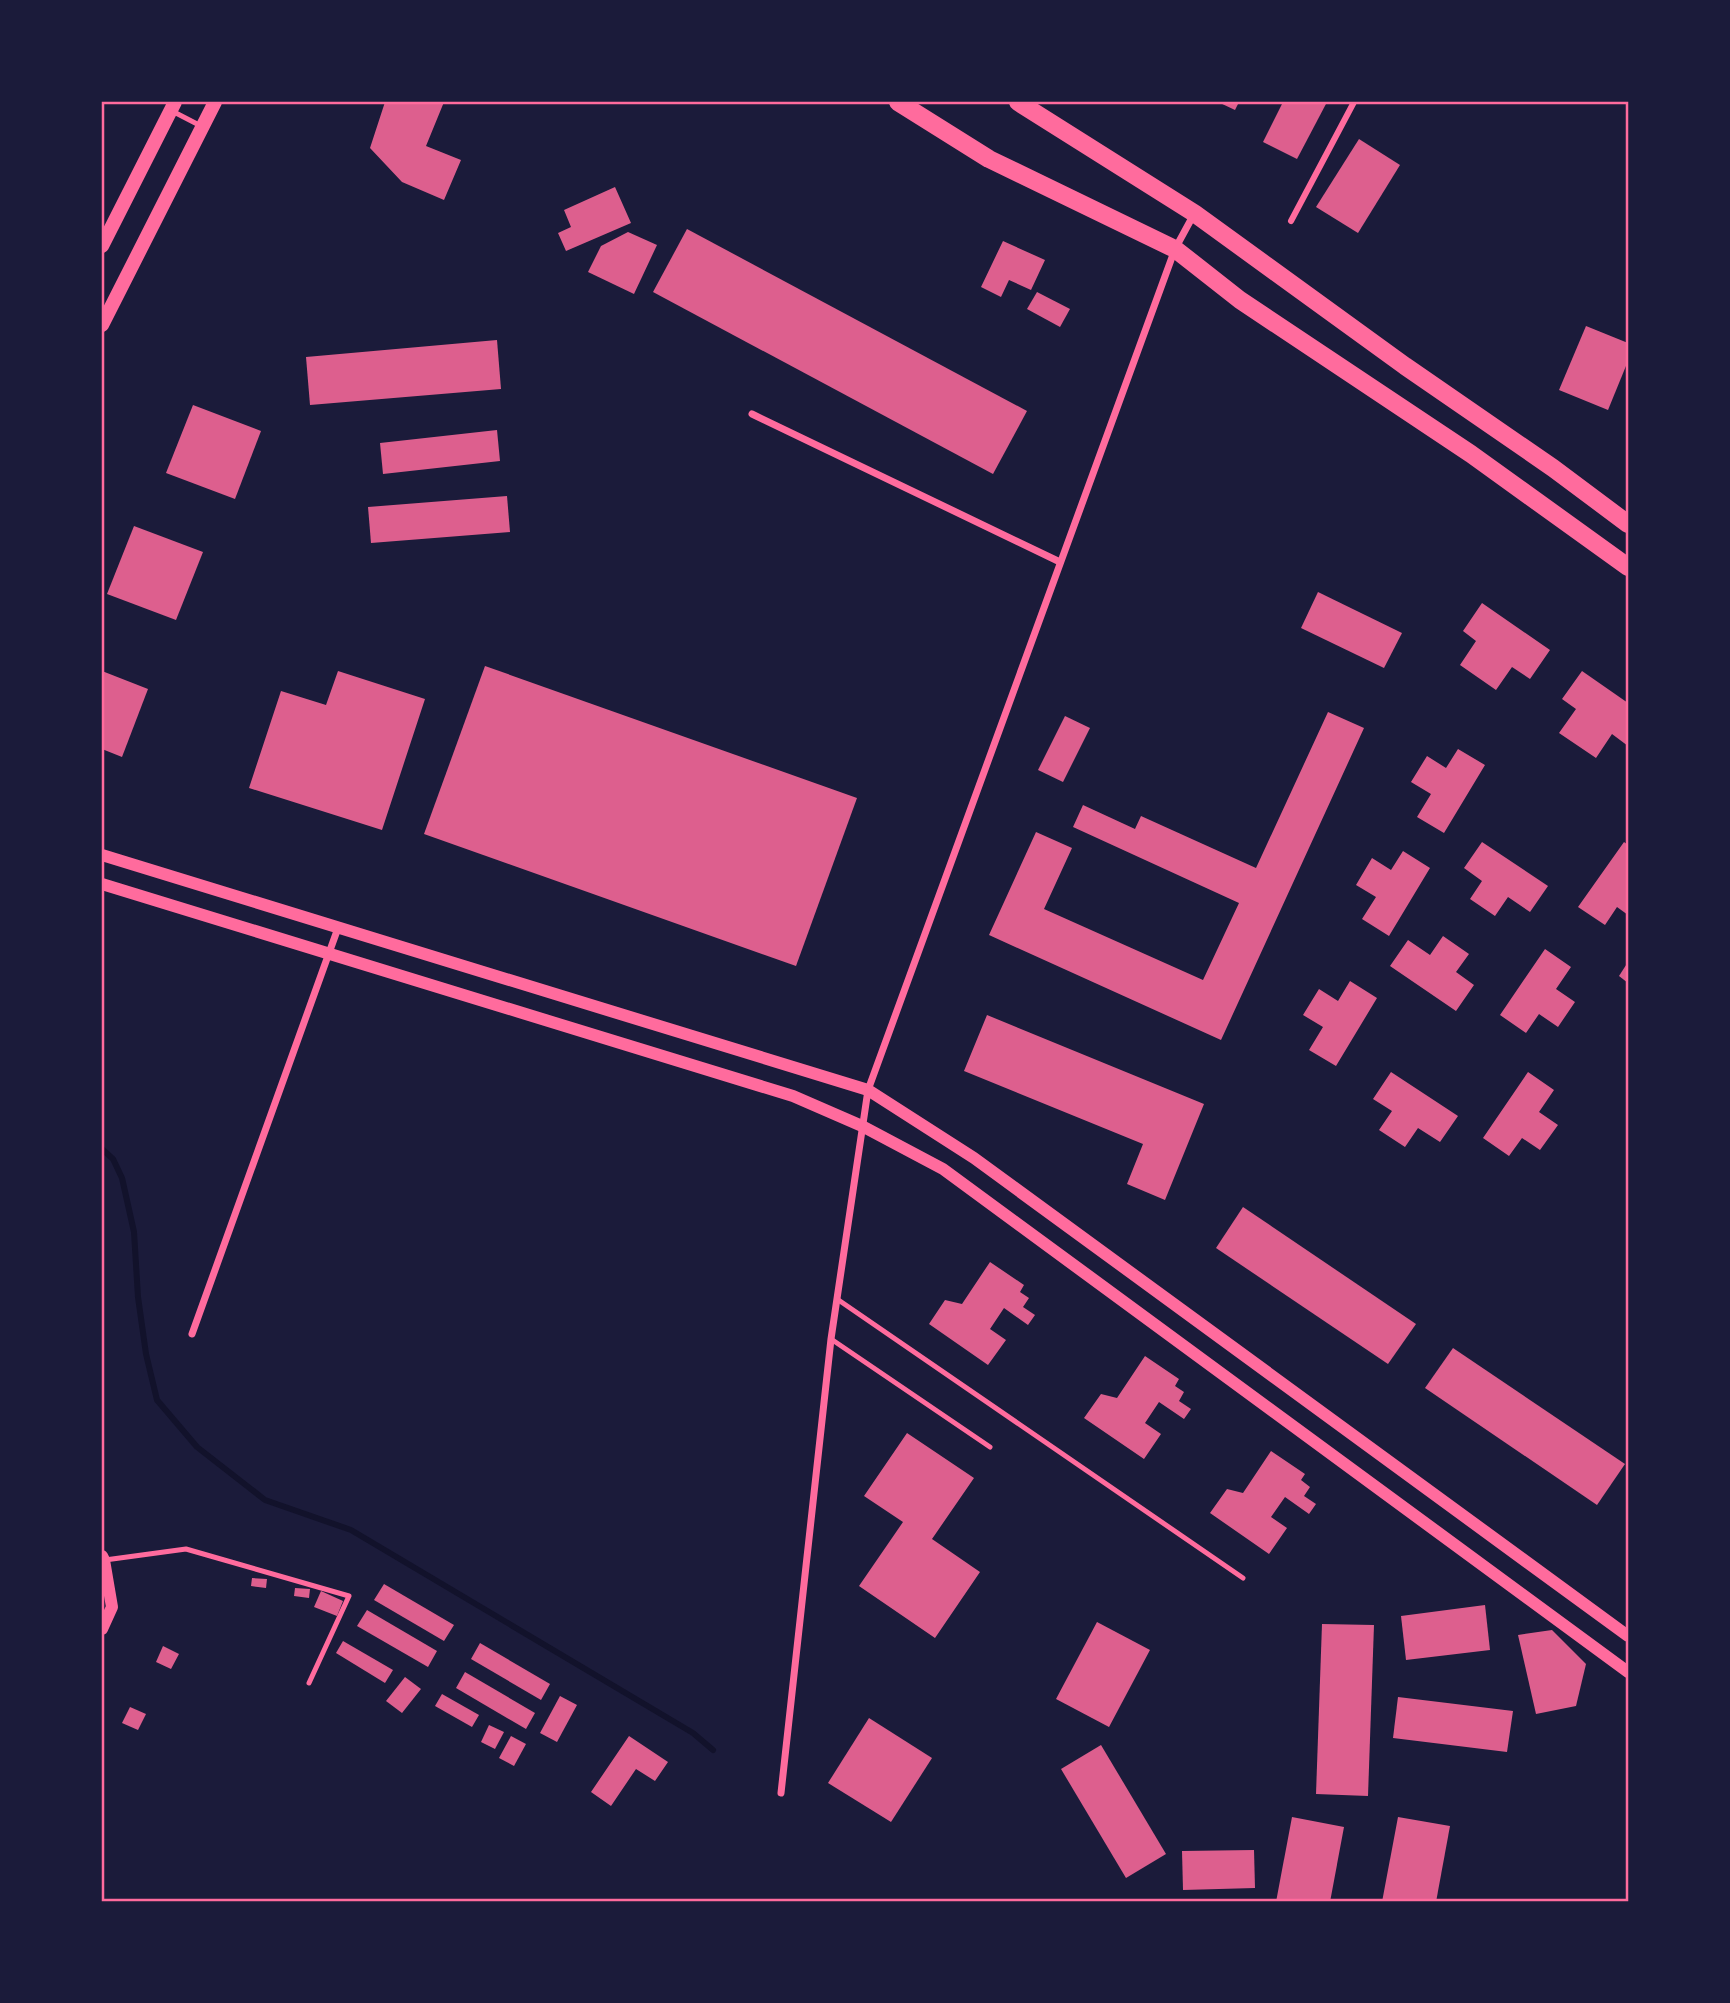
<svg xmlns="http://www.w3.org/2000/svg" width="1730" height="2003" viewBox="0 0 1730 2003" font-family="Manrope,sans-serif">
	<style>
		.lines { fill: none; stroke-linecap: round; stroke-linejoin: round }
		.stream { stroke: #12122b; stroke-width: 6 }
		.building { fill: #dd5f8e }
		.service { stroke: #ff6b9d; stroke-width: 5 }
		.pedestrian { stroke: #ff6b9d; stroke-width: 6 }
		.minor { stroke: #ff6b9d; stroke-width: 7 }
		.tertiary { stroke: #ff6b9d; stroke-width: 12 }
		.secondary { stroke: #ff6b9d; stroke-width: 14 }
		.primary { stroke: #ff6b9d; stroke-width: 18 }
		.neatline { fill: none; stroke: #ff6b9d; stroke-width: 2.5 }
	</style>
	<rect width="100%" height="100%" fill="#1b1b3a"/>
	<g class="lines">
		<!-- stream -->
		<path class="stream" d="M102,1149l11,10 9,19 12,54 4,65 8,57 11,46 40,47 68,53 86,30 342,203 20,17"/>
	</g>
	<!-- building -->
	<g class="building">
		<path d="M385,102h59l-18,44 35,14 -17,40 -42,-18 -32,-34z"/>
		<path d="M1218,102h21l-4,8z"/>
		<path d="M1283,102h44l-30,57 -34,-17z"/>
		<path d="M1359,139l41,26 -42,68 -42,-26z"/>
		<path d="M615,187l16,36 -65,28 -8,-18 13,-6 -7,-17z"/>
		<path d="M687,229l340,182 -34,63 -340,-182z"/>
		<path d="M628,232l29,13 -23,49 -46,-22 13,-26z"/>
		<path d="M1003,241l42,19 -14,30 -22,-10 -8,17 -20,-10z"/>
		<path d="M1037,292l33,17 -10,18 -33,-18z"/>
		<path d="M1586,326l42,17v18l-20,49 -49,-20z"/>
		<path d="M497,340l4,49 -191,16 -4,-48z"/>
		<path d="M193,405l68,26 -26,68 -69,-26z"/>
		<path d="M497,430l3,31 -117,13 -3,-31z"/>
		<path d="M507,496l3,36 -139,11 -3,-36z"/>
		<path d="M134,526l69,26 -27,68 -69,-26z"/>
		<path d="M1318,592l84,41 -18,35 -83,-40z"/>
		<path d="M1482,603l68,47 -20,29 -18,-12 -16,23 -36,-25 16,-24 -13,-10z"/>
		<path d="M485,666l372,132 -61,168 -372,-132z"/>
		<path d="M102,671l46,18 -26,68 -20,-8z"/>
		<path d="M338,671l87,28 -43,131 -133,-42 32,-97 45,14z"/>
		<path d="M1582,671l46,32v43l-16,-12 -16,24 -37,-25 17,-24 -14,-10z"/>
		<path d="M1328,712l36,16 -143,312 -232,-105 47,-103 36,16 -28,61 159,71 36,-77 -166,-76 10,-22 52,24 6,-13 115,52z"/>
		<path d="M1065,716l25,12 -27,54 -25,-12z"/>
		<path d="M1458,749l27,16 -41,68 -27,-16 14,-23 -20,-12 16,-26 19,12z"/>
		<path d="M1482,842l66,44 -18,26 -22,-15 -13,19 -25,-17 12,-18 -18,-13z"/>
		<path d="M1624,842l4,3v70l-11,-8 -12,18 -27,-18z"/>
		<path d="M1403,851l27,17 -41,68 -27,-17 14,-22 -20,-12 16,-27 19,12z"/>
		<path d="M1443,936l26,18 -13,18 18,13 -18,26 -66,-45 18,-26 22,15z"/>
		<path d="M1545,949l26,18 -15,22 19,13 -17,25 -19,-13 -13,19 -26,-18z"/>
		<path d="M1628,962v21l-9,-7z"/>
		<path d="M1350,981l27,17 -41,68 -27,-16 14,-23 -20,-12 16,-26 19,12z"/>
		<path d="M987,1015l217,89 -39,96 -38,-16 16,-40 -179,-73z"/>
		<path d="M1391,1072l67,44 -18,26 -22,-14 -13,19 -26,-17 13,-19 -19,-12z"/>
		<path d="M1528,1072l26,18 -15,22 19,13 -18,25 -18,-12 -13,18 -26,-18z"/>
		<path d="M1243,1207l173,117 -28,40 -172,-116z"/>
		<path d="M990,1262l34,23 -4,7 9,6 -6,9 12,8 -7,10 -24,-17 -14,21 16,11 -18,25 -59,-41 16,-24 17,4z"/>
		<path d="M1453,1348l172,116 -28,41 -172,-117z"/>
		<path d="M1145,1356l34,23 -4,7 9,6 -5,9 12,8 -7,10 -25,-17 -14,21 16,11 -17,25 -60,-41 17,-24 16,4z"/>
		<path d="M907,1433l67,45 -42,61 48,33 -45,66 -76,-52 44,-64 -39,-26z"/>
		<path d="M1271,1451l34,23 -4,6 9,7 -6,9 12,8 -7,10 -24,-17 -14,20 16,11 -18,26 -59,-41 17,-24 16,4z"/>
		<path d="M252,1578l15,1 -1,9 -15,-2z"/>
		<path d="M384,1584l70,41 -10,16 -70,-41z"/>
		<path d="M295,1588l15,1 -1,9 -15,-2z"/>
		<path d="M321,1591l22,10 -6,15 -23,-9z"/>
		<path d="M1485,1605l5,45 -84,10 -5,-44z"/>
		<path d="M367,1610l70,41 -9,16 -71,-41z"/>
		<path d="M1097,1622l53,28 -41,77 -53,-28z"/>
		<path d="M1322,1624l52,1 -6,171 -52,-2z"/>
		<path d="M1552,1630l34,34 -10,42 -40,8 -18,-79z"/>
		<path d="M343,1641l50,29 -8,13 -49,-30z"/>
		<path d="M480,1643l70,41 -9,16 -70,-41z"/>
		<path d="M163,1646l16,8 -8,15 -15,-7z"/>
		<path d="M465,1672l70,41 -9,16 -70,-41z"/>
		<path d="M405,1677l16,12 -19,24 -16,-12z"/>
		<path d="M442,1694l37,21 -7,12 -37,-21z"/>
		<path d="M560,1696l17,9 -20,37 -17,-9z"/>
		<path d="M1398,1697l115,14 -6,41 -114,-14z"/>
		<path d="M130,1707l16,7 -8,16 -16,-7z"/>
		<path d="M869,1718l63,40 -41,64 -63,-39z"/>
		<path d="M489,1725l15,7 -9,17 -14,-7z"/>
		<path d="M511,1736l15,8 -12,22 -15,-8z"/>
		<path d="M629,1736l39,26 -13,19 -19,-12 -25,37 -20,-14z"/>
		<path d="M1101,1745l65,109 -40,24 -65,-109z"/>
		<path d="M1292,1817l52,10 -14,75h-54z"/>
		<path d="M1398,1817l52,9 -14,76h-54z"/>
		<path d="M1254,1850l1,38 -72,2 -1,-39z"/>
	</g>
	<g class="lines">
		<!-- service -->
		<g class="service">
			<path d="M172,111l29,15"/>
			<path d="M837,1299l406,279"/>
			<path d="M831,1339l159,108"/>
			<path d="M105,1560l81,-11 163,47 -40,87"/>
		</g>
		<!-- pedestrian -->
		<path class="pedestrian" d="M1291,221l63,-119"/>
		<!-- minor -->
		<g class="minor">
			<path d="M752,414l308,148"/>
			<path d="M192,1334l146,-406"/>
			<path d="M781,1793l50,-454 37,-249 307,-841 19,-35"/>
		</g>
		<!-- tertiary -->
		<g class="tertiary">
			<path d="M102,855l766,235 106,68 654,478"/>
			<path d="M102,884l691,212 69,30 81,43 685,503"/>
			<path d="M102,1556l2,4 8,47 -10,22"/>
		</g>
		<!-- secondary -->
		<g class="secondary">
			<path d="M102,246l73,-144"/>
			<path d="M102,325l113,-223"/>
		</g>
		<!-- primary -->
		<g class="primary">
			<path d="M898,102l91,57 186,90 65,51 231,154 157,113"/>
			<path d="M1018,102l176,111 211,153 148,102 75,56"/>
		</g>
	</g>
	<!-- border -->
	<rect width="1730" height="2003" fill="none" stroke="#1b1b3a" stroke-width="206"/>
	<rect x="103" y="103" width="1524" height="1797" class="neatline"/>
</svg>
